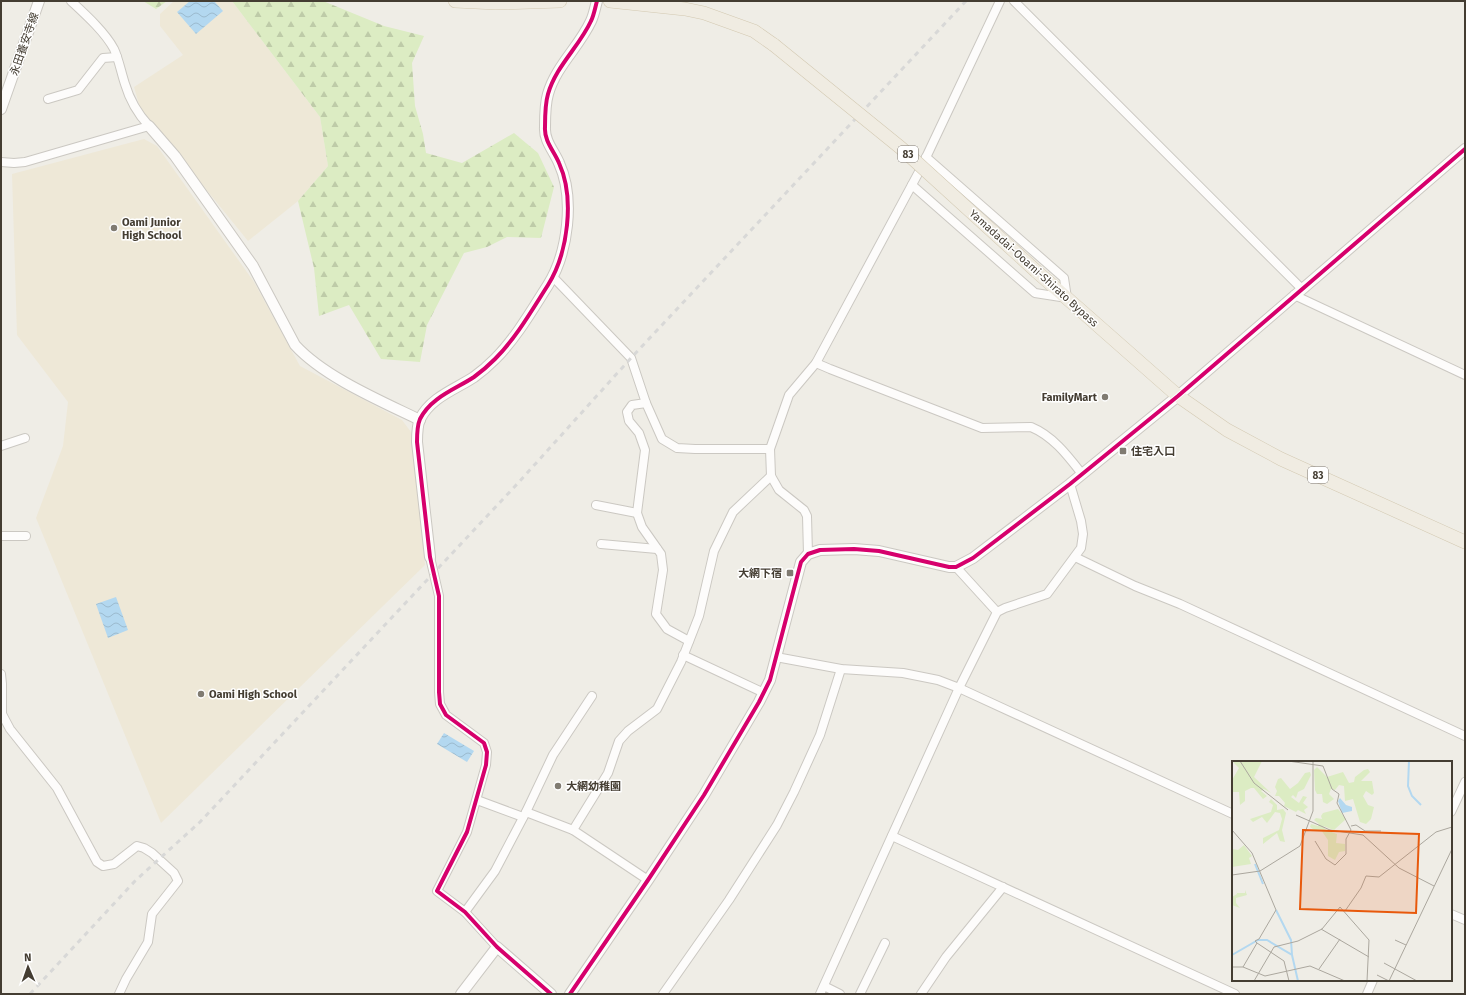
<svg xmlns="http://www.w3.org/2000/svg" width="1466" height="995" viewBox="0 0 1466 995" font-family="'Fira Sans','Noto Sans JP',sans-serif">
	<style>
		.education { fill: #eee8d7 }
		.forest { fill: url(#forest-firs) }
		.water { fill: url(#water-waves) }
		.lines { fill: none; stroke-linecap: round; stroke-linejoin: round }
		.minor-casing { stroke: #cbc8c2; stroke-width: 10 }
		.tertiary-casing { stroke: #cbc8c2; stroke-width: 12 }
		.primary-casing { stroke: #d3c9b2; stroke-width: 14 }
		.minor { stroke: #fdfcfb; stroke-width: 8 }
		.tertiary { stroke: #fdfcfb; stroke-width: 10 }
		.primary { stroke: #f0ece2; stroke-width: 13 }
		.rail { stroke: #d8d8d7; stroke-width: 3; stroke-dasharray: 5 5; stroke-linecap: butt }
		.primary-bridge-casing { stroke: #d3c9b2; stroke-width: 14; stroke-linecap: butt }
		.primary-bridge { stroke: #f0ece2; stroke-width: 13 }
		.cycleway-casing { stroke: #fff; stroke-width: 6 }
		.cycleway { stroke: #d6006c; stroke-width: 4 }
		.poi-dot { fill: #807b71; stroke: #fff; stroke-width: 1.5 }
		.labels { text-anchor: middle; stroke-width: 3; stroke-linejoin: round; paint-order: stroke }
		.shield { fill: #fff; stroke: #7c7770; stroke-width: 1 }
		.shield-label { font-size: 10px; font-weight: bold; fill: #443d32 }
		.street-label { font-size: 11px; fill: #443d32; stroke: #fff }
		.poi-label { font-size: 11px; font-weight: bold; fill: #443d32; stroke: #fff; text-anchor: start }
		.inset-river { fill: none; stroke: #b3d8f0; stroke-width: 2 }
		.inset-road { fill: none; stroke: #aba79e; stroke-width: 1 }
		.view { fill: #e8590c; fill-opacity: 0.15; stroke: #e8590c; stroke-width: 2 }
		.inset-edge { fill: none; stroke: #443d32; stroke-width: 2 }
	</style>
	<defs>
		<pattern id="forest-firs" width="22" height="20" patternUnits="userSpaceOnUse"><rect width="22" height="20" fill="#dcecc3"/><path d="M5 1l3.5 6h-7zM16 11l3.5 6h-7z" fill="#becba8"/></pattern>
		<pattern id="water-waves" width="16" height="10" patternUnits="userSpaceOnUse"><rect width="16" height="10" fill="#b3d8f0"/><path d="M0 5q4-4 8 0t8 0" fill="none" stroke="#9bbace"/></pattern>
	</defs>
	<rect width="100%" height="100%" fill="#efede6"/>
	<!-- education -->
	<g class="education">
		<path d="M174,1h58l88,116 8,49 -30,35 -50,40 -108,-133 -6,-21 49,-32 -23,-29v-12z"/>
		<path d="M144,139l13,7 97,136 46,84 102,54 9,12 14,133 -264,258 -125,-305 27,-72 5,-44 -51,-67 -5,-161z"/>
	</g>
	<!-- forest -->
	<g class="forest">
		<path d="M143,1h24l-11,8z"/>
		<path d="M232,1h91l61,25 40,10 -12,27 3,43 8,28 3,19 36,10 52,-30 24,20 16,34 -13,51 -34,-1 -20,10 -23,6 -37,72 -7,37 -39,-3 -32,-54 -30,11 -5,-48 -16,-67 30,-35 -8,-49z"/>
	</g>
	<!-- water -->
	<g class="water">
		<path d="M190,1h24l9,10 -27,23 -19,-22z"/>
		<path d="M116,597l12,33 -20,8 -12,-34z"/>
		<path d="M444,733l30,18 -7,11 -30,-18z"/>
	</g>
	<g class="lines">
		<defs>
			<g id="minor">
				<path d="M1014,1l288,288"/>
				<path d="M48,99l30,-9 25,-32 14,-1"/>
				<path d="M1,162l13,1 11,-1 124,-36c-12,-13 -19,-25 -24,-42 -4,-12 -6,-24 -11,-35 -9,-17 -29,-35 -43,-48"/>
				<path d="M912,185l123,108 32,5 -3,-20 -138,-121"/>
				<path d="M553,277l78,81 15,45 16,36 15,9 18,1h75"/>
				<path d="M1294,295l171,80"/>
				<path d="M816,363l14,6 152,59 49,-1c22,9 37,29 51,47"/>
				<path d="M646,403l-14,2 -5,7 2,9 10,12 6,17 -8,63 5,14 19,27 2,16 -7,44 11,15 22,12"/>
				<path d="M1,446l24,-8"/>
				<path d="M596,505l41,8"/>
				<path d="M1,536h25"/>
				<path d="M601,544l56,5"/>
				<path d="M808,554l-1,-38 -3,-6 -25,-20 -8,-14 -1,-27 19,-54 27,-32 105,-195 79,-167"/>
				<path d="M430,557l9,39v96l1,12 6,11 38,28 3,9 -1,13 -19,67 -30,59 28,21 32,35"/>
				<path d="M1075,557l60,29 45,18 285,132"/>
				<path d="M956,567l41,45"/>
				<path d="M683,655l81,38"/>
				<path d="M776,657l65,12 62,4 35,7 21,8 274,126"/>
				<path d="M1,674l1,10v30l8,15 47,59 40,74 6,4 11,-2 23,-18 7,2 8,5 22,20 4,8 -26,33 -4,28 -22,37 -7,15"/>
				<path d="M477,800l46,17"/>
				<path d="M526,812l47,18 75,50"/>
				<path d="M1451,812l14,-30"/>
				<path d="M573,830l35,-57 11,-32 9,-10 29,-22 24,-47 18,-46 15,-65 19,-39 38,-36"/>
				<path d="M892,836l343,158"/>
				<path d="M465,912l30,-41 31,-59 27,-57 39,-59"/>
				<path d="M1451,914l14,6"/>
				<path d="M824,986l16,8"/>
				<path d="M663,994l66,-94 48,-75 17,-33 26,-57 21,-66"/>
				<path d="M820,994l139,-306 38,-76 8,-4 42,-14 34,-46 2,-14 -2,-13 -11,-37"/>
				<path d="M860,994l25,-51"/>
				<path d="M921,994l25,-37 57,-70"/>
				<path d="M1367,994l6,-14"/>
			</g>
			<g id="tertiary">
				<path d="M1,109l38,-108"/>
				<path d="M149,126l26,30 78,110 42,79c29,32 86,56 125,75"/>
				<path d="M430,557l-13,-115c0,-7 0,-16 3,-23 11,-22 36,-30 54,-42 7,-5 15,-12 21,-18 21,-21 37,-49 53,-74 20,-32 27,-87 11,-122 -5,-12 -15,-22 -14,-36 0,-10 0,-23 3,-33 8,-28 31,-47 43,-73 3,-6 4,-13 6,-20"/>
				<path d="M461,994l36,-47 54,47"/>
				<path d="M570,994l78,-114 56,-85 55,-93 11,-22 31,-118 7,-8 12,-4 34,-1 25,2 70,16h7l17,-9 97,-74 108,-88 287,-247"/>
			</g>
			<g id="primary">
				<path d="M455,1l41,2 64,-2"/>
				<path d="M610,1l75,8 19,4 50,18 20,14"/>
				<path d="M1036,271l142,125 49,34 54,29 184,83"/>
			</g>
		</defs>
		<!-- minor casing -->
		<use href="#minor" class="minor-casing"/>
		<!-- tertiary casing -->
		<use href="#tertiary" class="tertiary-casing"/>
		<!-- primary casing -->
		<use href="#primary" class="primary-casing"/>
		<!-- minor -->
		<use href="#minor" class="minor"/>
		<!-- tertiary -->
		<use href="#tertiary" class="tertiary"/>
		<!-- primary -->
		<use href="#primary" class="primary"/>
		<!-- rail -->
		<path class="rail" d="M30,994l105,-113 23,-21 42,-38 319,-340 112,-124 335,-357"/>
		<defs>
			<path id="primary-bridge" d="M774,45l127,103 135,123"/>
		</defs>
		<!-- primary-bridge casing -->
		<use href="#primary-bridge" class="primary-bridge-casing"/>
		<!-- primary-bridge -->
		<use href="#primary-bridge" class="primary-bridge"/>
		<defs>
			<g id="cycleway">
				<path d="M551,994l-54,-47 -32,-35 -28,-21 30,-59 19,-67 1,-13 -3,-9 -38,-28 -6,-11 -1,-12v-96l-9,-39 -13,-115c0,-7 0,-16 3,-23 11,-22 36,-30 54,-42 7,-5 15,-12 21,-18 21,-21 37,-49 53,-74 20,-32 27,-87 11,-122 -5,-12 -15,-22 -14,-36 0,-10 0,-23 3,-33 8,-28 31,-47 43,-73 3,-6 4,-13 6,-20"/>
				<path d="M570,994l78,-114 56,-85 55,-93 11,-22 31,-118 7,-8 12,-4 34,-1 25,2 70,16h7l17,-9 97,-74 108,-88 287,-247"/>
			</g>
		</defs>
		<!-- cycleway casing -->
		<use href="#cycleway" class="cycleway-casing"/>
		<!-- cycleway -->
		<use href="#cycleway" class="cycleway"/>
	</g>
	<!-- markers -->
	<g class="poi-dot">
		<circle cx="114" cy="228" r="4"/>
		<circle cx="1105" cy="397" r="4"/>
		<rect x="1119" y="447" width="8" height="8" rx="2"/>
		<rect x="786" y="569" width="8" height="8" rx="2"/>
		<circle cx="201" cy="694" r="4"/>
		<circle cx="558" cy="786" r="4"/>
	</g>
	<g class="labels">
		<!-- shield labels -->
		<g class="shield">
			<rect x="898" y="146" width="20" height="16" rx="3"/>
			<rect x="1308" y="467" width="20" height="16" rx="3"/>
		</g>
		<g class="shield-label">
			<text x="908" y="158">83</text>
			<text x="1318" y="479">83</text>
		</g>
		<!-- street labels -->
		<g class="street-label">
			<text transform="translate(24 44) rotate(-71)" y="4">永田養安寺線</text>
			<text transform="translate(1034 268) rotate(42)" y="4">Yamadadai-Ooami-Shirato Bypass</text>
		</g>
		<!-- poi labels -->
		<g class="poi-label">
			<text x="122" y="226">Oami Junior<tspan x="122" dy="13">High School</tspan></text>
			<text x="1097" y="401" text-anchor="end">FamilyMart</text>
			<text x="1131" y="455">住宅入口</text>
			<text x="782" y="577" text-anchor="end">大網下宿</text>
			<text x="209" y="698">Oami High School</text>
			<text x="566" y="790">大網幼稚園</text>
		</g>
	</g>
	<!-- overview -->
	<g transform="translate(1232 761)">
		<rect width="220" height="220" fill="#efede6"/>
		<path d="M12,84l8,11 -3,2 2,6 -19,3v-18l6,1z" fill="#dcecc3"/>
		<path d="M0,0h30l-8,16 17,16 -7,-4 -3,2 6,5 -4,3 -9,-11h-3l-6,3v10l-5,4 -1,-13h-7v-12l7,-12zM85,6l10,10 16,-5 6,11 5,-1 1,-5 9,-7 4,-1 2,3 -9,9h11l2,12 -2,2 -6,-4 -3,5 5,9 6,2 -3,12 -5,5 -6,-2 -7,-23 -8,2 -1,-15 -5,-1 -4,5 -4,-1 -2,5 5,5 -7,5 -4,-2 -1,-8h-5l-2,-4 -1,-20zM78,11l1,3 -7,14 -6,3 -2,6 -3,-3 -2,2 8,6 4,-7 4,1 -4,6 5,4 -4,3 2,4 -8,-4 -2,2 -12,-6 1,-3 -6,-7h-4l2,-5 -2,-4 3,-8 3,-1 9,11 8,-6 7,-10zM39,38l6,6v5l6,-1 3,4 -4,17 3,12 -5,-1 -3,-8 -14,11v-6l16,-8 3,-11 -2,-6 -5,-1 -8,11 -5,-6 -9,5 -3,-3 21,-7 2,-7 -4,-3zM106,48l8,10 -12,11 -11,-4 3,4 11,4 -1,9 9,1v7l-6,1 -4,8 -7,-4v-16l-7,-10 -5,1 -6,-4 1,-3 7,2 1,-2 -5,-4 2,-2 6,1 -1,-3 2,-3zM4,127l1,5h8v-3l2,5 -11,3v5l4,5 -8,-3v-8l5,-3z" fill="#dcecc3"/>
		<path d="M108,37l6,7 6,2v4l-10,2 -4,-12z" fill="#b3d8f0"/>
		<path class="inset-river" d="M177,0l-1,25 4,10 9,9M23,103l8,20M44,149l15,30 1,15M0,194l26,-15h9l25,15 6,26"/>
		<path class="inset-road" d="M8,0l14,22 34,27M56,0l35,5 9,23 7,5 -2,9 14,27 -5,9v15l-11,11M64,54l34,15 33,5 36,33 35,18M119,65l5,-1 9,6h16M0,69l20,23 24,57 -17,29 -4,2 2,2 -14,24M83,80l11,18 9,6M0,114l28,-4 40,-25 13,-35v-50M113,150l16,-23 5,-12 13,1 57,-45 16,-5M89,168l48,28M163,179l11,5M25,182l27,18 5,20M152,202l33,18M0,206h11l22,9 45,-10 35,15M87,208l21,-30M145,214l12,6M22,220l20,-34 24,-6 24,-12 18,-22 29,33 -2,41M157,220l63,-132"/>
		<path class="view" d="M71,69l116,4 -3,79 -116,-4z"/>
		<rect width="220" height="220" class="inset-edge"/>
	</g>
	<!-- border -->
	<rect width="1466" height="995" fill="none" stroke="#443d32" stroke-width="4"/>
	<!-- north arrow -->
	<g transform="translate(28 967) rotate(358)" stroke="#ffffff" stroke-width="3" paint-order="stroke">
	<path d="M0-3L7 15L0 10L-7 15Z" fill="#443d32"/>
	<text y="-6" font-size="11" font-weight="bold" text-anchor="middle" fill="#443d32">N</text>
	</g>
</svg>
